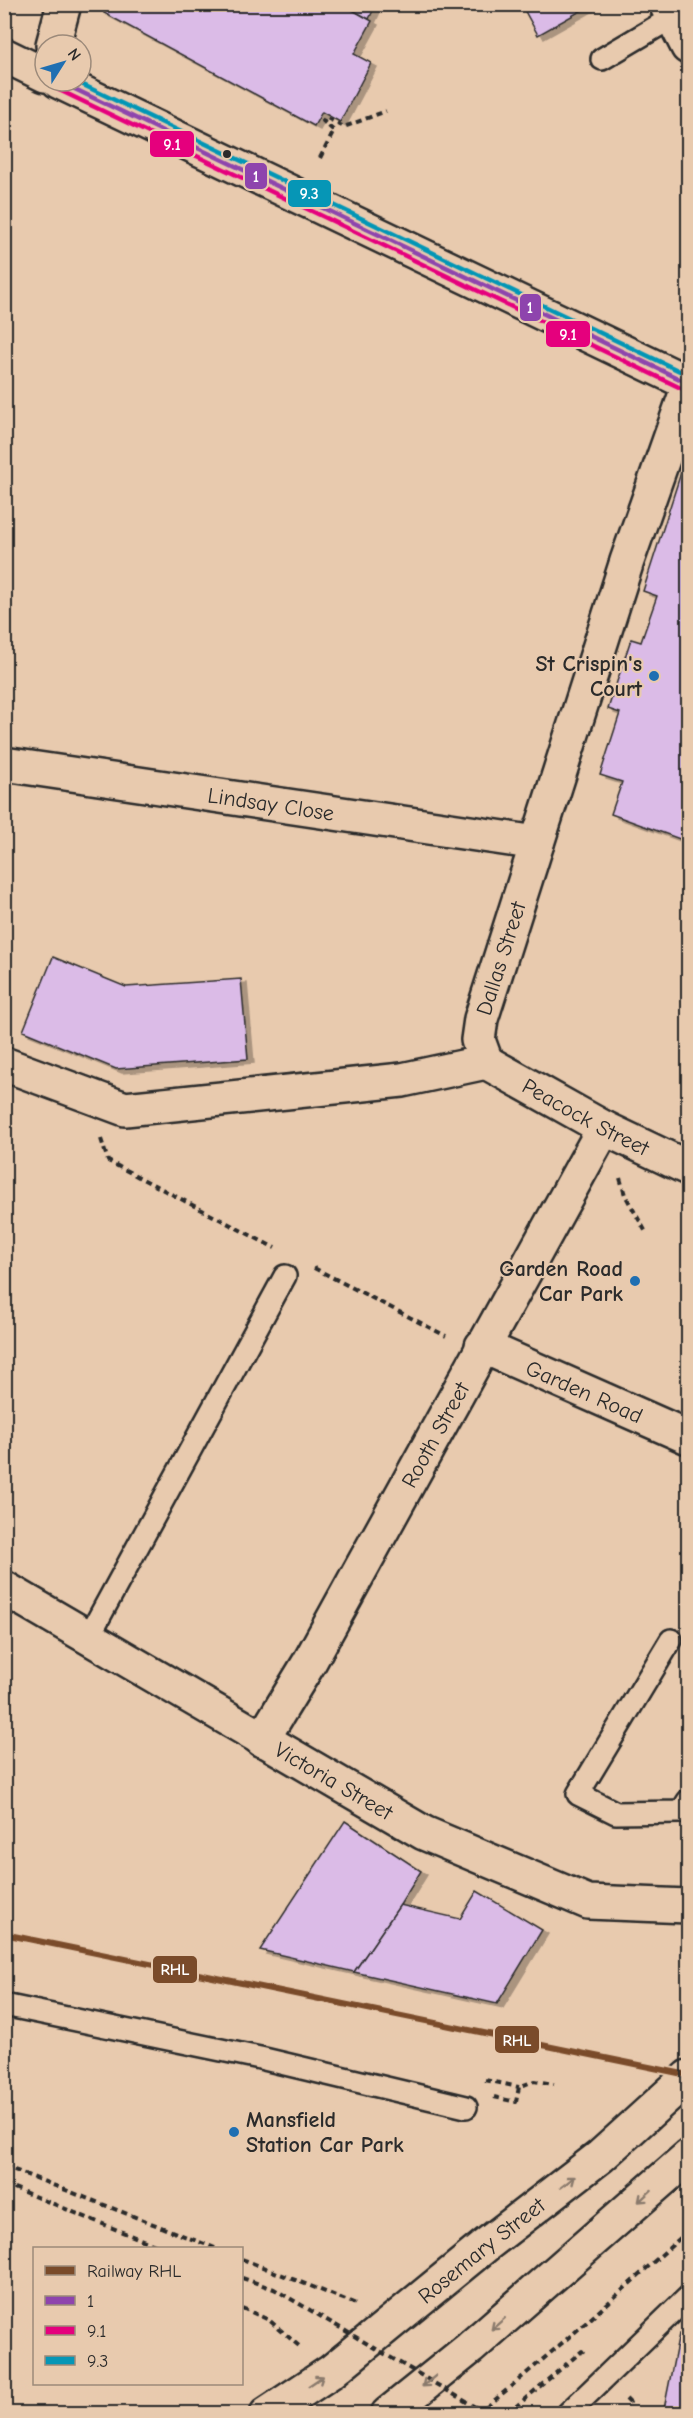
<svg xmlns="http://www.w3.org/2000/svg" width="693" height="2418" viewBox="0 0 693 2418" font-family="'Comic Neue',sans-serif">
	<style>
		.building { fill: #dbbbe7; stroke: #2b2b2b; stroke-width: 1.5; filter: url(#shadow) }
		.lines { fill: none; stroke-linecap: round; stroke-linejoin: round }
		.lane-casing { stroke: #2b2b2b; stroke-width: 26 }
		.street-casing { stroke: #2b2b2b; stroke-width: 38 }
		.highway-casing { stroke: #2b2b2b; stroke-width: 38 }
		.path { stroke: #2b2b2b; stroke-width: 4; stroke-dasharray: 6 4.5; stroke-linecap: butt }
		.lane { stroke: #e8caae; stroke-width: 21 }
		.street { stroke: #e8caae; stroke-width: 33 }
		.highway { stroke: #e8caae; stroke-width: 33 }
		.path-bridge { stroke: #2b2b2b; stroke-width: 4; stroke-dasharray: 6 4.5; stroke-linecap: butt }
		.bus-1-casing { stroke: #e8caae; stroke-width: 9 }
		.bus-2-casing { stroke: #e8caae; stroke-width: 9 }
		.bus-3-casing { stroke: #e8caae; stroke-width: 9 }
		.bus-1 { stroke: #8e44ad; stroke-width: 4.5 }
		.bus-2 { stroke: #e5007d; stroke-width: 4.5 }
		.bus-3 { stroke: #0696b6; stroke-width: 4.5 }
		.rail-1-casing { stroke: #e8caae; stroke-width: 10 }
		.rail-1 { stroke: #7a4b2a; stroke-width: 6 }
		.oneway { stroke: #8a7a6c }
		.bus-dot { fill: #2b2b2b; stroke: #e8caae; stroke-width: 2 }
		.poi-dot { fill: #1f6fb2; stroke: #e8caae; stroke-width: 2 }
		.labels { text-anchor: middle; stroke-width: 4.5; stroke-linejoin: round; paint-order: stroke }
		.poi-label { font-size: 22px; font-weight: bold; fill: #2b2b2b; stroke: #e8caae; text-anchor: end }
		.street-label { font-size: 22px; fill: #2b2b2b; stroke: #e8caae }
		.line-badge { stroke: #e8caae; stroke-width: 2 }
		.badge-label { font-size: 16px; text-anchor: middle; font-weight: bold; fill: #fff }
	</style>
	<defs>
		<filter id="shadow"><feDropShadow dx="6" dy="4" stdDeviation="0" flood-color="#0004"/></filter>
	</defs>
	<rect width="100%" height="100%" fill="#e8caae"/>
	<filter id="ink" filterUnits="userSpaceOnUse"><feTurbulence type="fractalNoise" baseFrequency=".0167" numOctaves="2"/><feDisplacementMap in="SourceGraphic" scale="12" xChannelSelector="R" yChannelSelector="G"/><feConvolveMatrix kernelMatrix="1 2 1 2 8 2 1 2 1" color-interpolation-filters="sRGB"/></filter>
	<g filter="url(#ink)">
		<!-- building -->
		<g class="building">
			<path d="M109,4h233l30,17 -18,33 17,9 -31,59 -18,-10 -8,14 -210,-113z"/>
			<path d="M342,4h34l-7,15z"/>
			<path d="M521,4h72l-55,31z"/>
			<path d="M686,457l2,1v384l-77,-28 11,-32 -22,-7 20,-62 -12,-4 23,-70 10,3 16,-46 -14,-5z"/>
			<path d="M53,957l73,30 115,-8 7,80 -132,10 -93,-38z"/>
			<path d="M345,1821l76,50 -21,34 -46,67 -94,-22z"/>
			<path d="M477,1891l65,39 -45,74 -143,-32 46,-67 60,14z"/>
			<path d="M679,2334l9,2v78h-25z"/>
		</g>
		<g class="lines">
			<defs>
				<g id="lane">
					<path d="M602,59l71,-42"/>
					<path d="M89,1636l196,-360"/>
					<path d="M671,1640l-93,154 38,19 65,-1 7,-11"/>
					<path d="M4,2005l256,53 206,49"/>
					<path d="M567,2414l121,-117"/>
				</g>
				<g id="street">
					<path d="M666,4l22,43"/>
					<path d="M53,45l11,-41"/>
					<path id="s1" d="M4,764l533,79"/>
					<path id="s2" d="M486,1062l118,66 84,40"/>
					<path id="s3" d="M4,1064l121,45 277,-29 84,-18 -8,-22 3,-21 146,-458 61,-173"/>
					<path id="s4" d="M482,1346l206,91"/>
					<path id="s5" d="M4,1588l420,245 164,69 100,4"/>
					<path id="s6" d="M262,1740l47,-77 295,-535"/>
				</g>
				<g id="highway">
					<path d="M4,55l41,20"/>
					<path d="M58,81l630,302"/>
					<path id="s7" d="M267,2414l65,-43 154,-126 115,-89 87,-79"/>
					<path d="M388,2414l82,-66 218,-191"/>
				</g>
			</defs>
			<!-- lane casing -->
			<use href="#lane" class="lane-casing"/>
			<!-- street casing -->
			<use href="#street" class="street-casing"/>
			<!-- highway casing -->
			<use href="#highway" class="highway-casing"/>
			<!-- path -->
			<g class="path">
				<path d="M320,158l14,-27 -11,-10 2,-4 19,10 42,-16"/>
				<path d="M101,1139l7,22 167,87"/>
				<path d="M620,1178l5,17 22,39"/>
				<path d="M314,1268l132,68"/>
				<path d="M485,2080l34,7"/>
				<path d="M494,2097l22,5 3,-15 15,-6 20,3"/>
				<path d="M4,2166l211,82"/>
				<path d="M4,2184l158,64"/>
				<path d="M242,2259l114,45"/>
				<path d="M242,2308l27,12 30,26"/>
				<path d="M626,2399l4,4 -3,11"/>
				<path d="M486,2414l-4,-3 106,-90 100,-90"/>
				<path d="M507,2414l75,-63 2,3"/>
			</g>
			<!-- lane -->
			<use href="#lane" class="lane"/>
			<!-- street -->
			<use href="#street" class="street"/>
			<!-- highway -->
			<use href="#highway" class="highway"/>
			<!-- path-bridge -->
			<path class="path-bridge" d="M242,2278l32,11 208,122"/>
			<defs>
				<path id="bus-1" d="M58,81l630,302"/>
				<path id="bus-2" d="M55,88l630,302"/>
				<path id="bus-3" d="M75,81l613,294"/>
			</defs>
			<!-- bus-1 casing -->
			<use href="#bus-1" class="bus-1-casing"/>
			<!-- bus-2 casing -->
			<use href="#bus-2" class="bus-2-casing"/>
			<!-- bus-3 casing -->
			<use href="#bus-3" class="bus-3-casing"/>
			<!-- bus-1 -->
			<use href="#bus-1" class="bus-1"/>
			<!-- bus-2 -->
			<use href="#bus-2" class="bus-2"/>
			<!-- bus-3 -->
			<use href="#bus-3" class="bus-3"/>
			<defs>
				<path id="rail-1" d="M4,1934l684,141"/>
			</defs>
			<!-- rail-1 casing -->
			<use href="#rail-1" class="rail-1-casing"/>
			<!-- rail-1 -->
			<use href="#rail-1" class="rail-1"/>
		</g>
		<!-- one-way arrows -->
		<defs><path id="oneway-shaft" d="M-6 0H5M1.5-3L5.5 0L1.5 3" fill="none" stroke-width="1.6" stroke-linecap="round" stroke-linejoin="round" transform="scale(1.5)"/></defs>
		<g class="oneway">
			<use href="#oneway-shaft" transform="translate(568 2182) rotate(-38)"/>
			<use href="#oneway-shaft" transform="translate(645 2196) rotate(138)"/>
			<use href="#oneway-shaft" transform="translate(498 2324) rotate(139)"/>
			<use href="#oneway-shaft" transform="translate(316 2381) rotate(-34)"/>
			<use href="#oneway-shaft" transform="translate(429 2381) rotate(141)"/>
		</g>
	</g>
	<!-- markers -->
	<circle class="bus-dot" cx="227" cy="154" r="5"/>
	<g class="poi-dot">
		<circle cx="654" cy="676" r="6"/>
		<circle cx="635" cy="1281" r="6"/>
		<circle cx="234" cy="2132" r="6"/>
	</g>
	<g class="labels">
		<!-- poi labels -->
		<g class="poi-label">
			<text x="642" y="671">St Crispin's<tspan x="642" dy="25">Court</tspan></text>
			<text x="623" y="1276">Garden Road<tspan x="623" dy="25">Car Park</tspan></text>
			<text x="246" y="2127" text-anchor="start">Mansfield<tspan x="246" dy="25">Station Car Park</tspan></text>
		</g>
		<!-- street labels -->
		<g class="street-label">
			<text dy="8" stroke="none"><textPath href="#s1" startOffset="270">Lindsay Close</textPath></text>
			<text dy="8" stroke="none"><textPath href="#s3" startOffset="602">Dallas Street</textPath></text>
			<text dy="8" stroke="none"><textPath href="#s2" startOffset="114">Peacock Street</textPath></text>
			<text dy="8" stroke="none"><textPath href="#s4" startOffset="112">Garden Road</textPath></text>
			<text dy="8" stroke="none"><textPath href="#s6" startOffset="351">Rooth Street</textPath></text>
			<text dy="8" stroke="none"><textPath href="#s5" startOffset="382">Victoria Street</textPath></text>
			<text dy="8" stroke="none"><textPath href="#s7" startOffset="270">Rosemary Street</textPath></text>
		</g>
	</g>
	<g class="line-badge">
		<rect x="149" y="130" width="46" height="28" rx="6" fill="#e5007d"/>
		<rect x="244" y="162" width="24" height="28" rx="6" fill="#8e44ad"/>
		<rect x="287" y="179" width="45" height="29" rx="6" fill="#0696b6"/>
		<rect x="519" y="293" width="23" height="29" rx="6" fill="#8e44ad"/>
		<rect x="545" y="320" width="46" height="28" rx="6" fill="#e5007d"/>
		<rect x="152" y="1955" width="46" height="29" rx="6" fill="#7a4b2a"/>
		<rect x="494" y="2025" width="46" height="29" rx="6" fill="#7a4b2a"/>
	</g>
	<g class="badge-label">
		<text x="172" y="150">9.1</text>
		<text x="256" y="182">1</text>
		<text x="309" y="199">9.3</text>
		<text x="530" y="313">1</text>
		<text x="568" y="340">9.1</text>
		<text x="175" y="1975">RHL</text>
		<text x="517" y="2046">RHL</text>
	</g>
	<!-- margin -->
	<rect width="693" height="2418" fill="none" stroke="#e8caae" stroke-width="24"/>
	<rect x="12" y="12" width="669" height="2394" fill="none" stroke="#2b2b2b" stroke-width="2" filter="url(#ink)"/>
	<!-- legend -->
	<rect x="33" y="2247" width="210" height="138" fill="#e8caae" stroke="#9c8a7a" stroke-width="1.5"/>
	<rect x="45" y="2266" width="30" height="9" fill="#7a4b2a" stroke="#9c8a7a" stroke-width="1.5"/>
	<text x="87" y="2277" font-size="18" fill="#2b2b2b">Railway RHL</text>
	<rect x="45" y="2296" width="30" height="9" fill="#8e44ad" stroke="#9c8a7a" stroke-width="1.5"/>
	<text x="87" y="2307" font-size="18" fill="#2b2b2b">1</text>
	<rect x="45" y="2326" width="30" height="9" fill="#e5007d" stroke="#9c8a7a" stroke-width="1.5"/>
	<text x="87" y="2337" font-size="18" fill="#2b2b2b">9.1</text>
	<rect x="45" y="2356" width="30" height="9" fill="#0696b6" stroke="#9c8a7a" stroke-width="1.5"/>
	<text x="87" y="2367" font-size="18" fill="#2b2b2b">9.3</text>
	<!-- north arrow -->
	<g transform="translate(63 63) rotate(53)"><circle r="28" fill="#e8caae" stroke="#9c8a7a" stroke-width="1.5"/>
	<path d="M0-4.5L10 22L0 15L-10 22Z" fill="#1f6fb2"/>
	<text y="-9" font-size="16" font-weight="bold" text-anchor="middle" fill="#2b2b2b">N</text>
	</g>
</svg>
